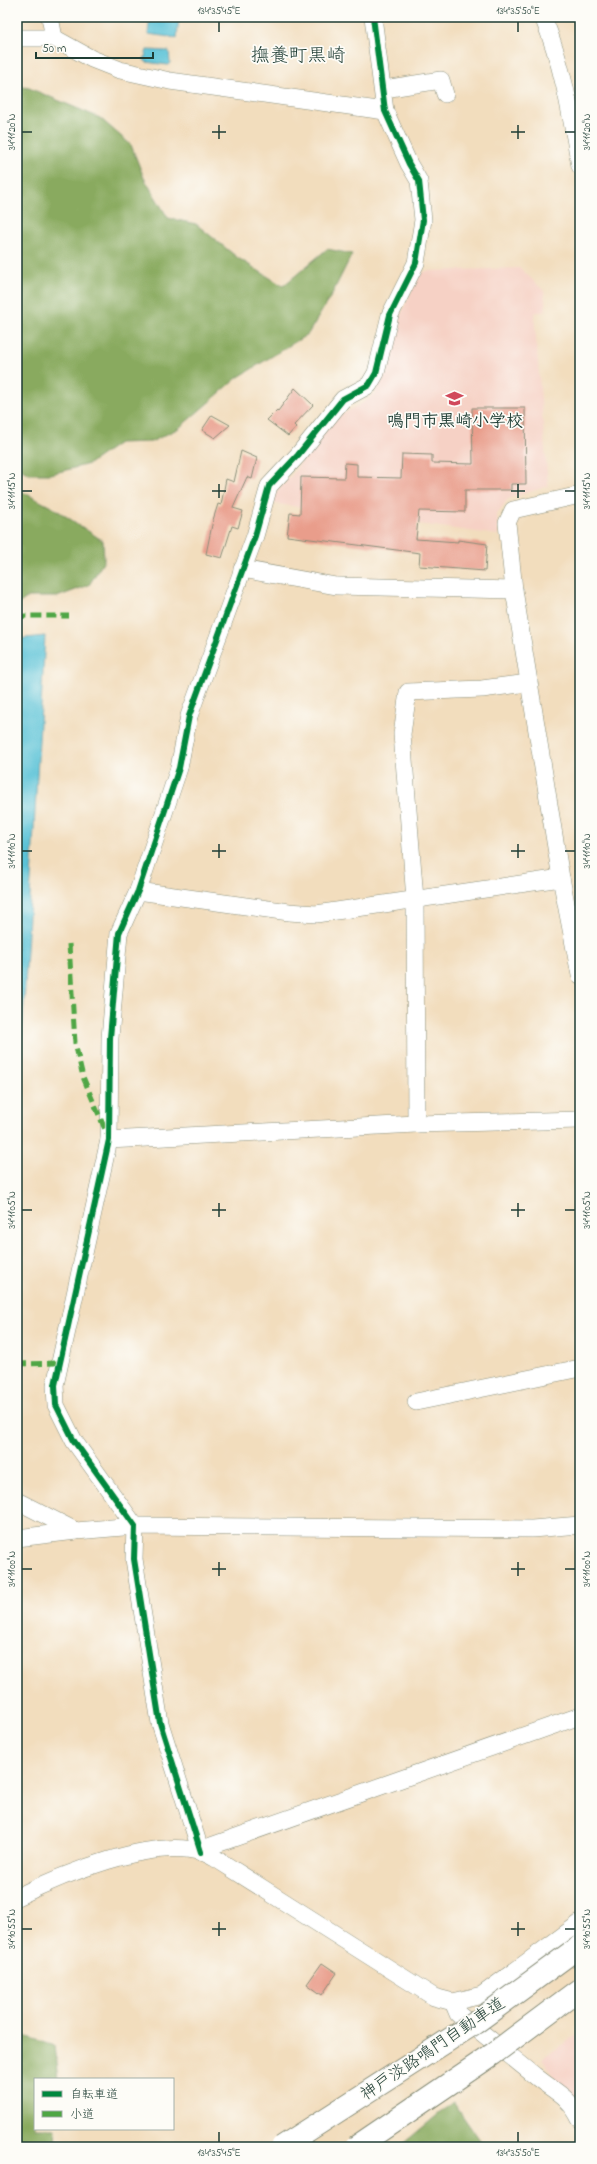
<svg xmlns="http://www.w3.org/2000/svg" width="597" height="2164" viewBox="0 0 597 2164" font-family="'Indie Flower','Klee One',sans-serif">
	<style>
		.built { fill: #f6d1c5 }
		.forest { fill: #89aa5f; stroke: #54744a }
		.water { fill: #5ac2d7; stroke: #3c8086 }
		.building { fill: #e99d8b }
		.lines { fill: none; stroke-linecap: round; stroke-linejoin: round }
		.minor-casing { stroke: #888d78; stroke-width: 18 }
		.minor { stroke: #fff; stroke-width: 17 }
		.highway-bridge-casing { stroke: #888d78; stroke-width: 24; stroke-linecap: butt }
		.highway-bridge { stroke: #fff; stroke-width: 22 }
		.quiet { stroke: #4fa644; stroke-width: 5; stroke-dasharray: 10 5; stroke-linecap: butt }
		.cycleway-casing { stroke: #fdfcf7; stroke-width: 8 }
		.cycleway { stroke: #00873e; stroke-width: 6 }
		.ticks { fill: none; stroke: #1f3d34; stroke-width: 1.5 }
		.labels { text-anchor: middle; stroke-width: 3.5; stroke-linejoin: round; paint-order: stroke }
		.poi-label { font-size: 17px; font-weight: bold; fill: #1f3d34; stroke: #fdfcf7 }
		.street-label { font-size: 17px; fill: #1f3d34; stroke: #fdfcf7 }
		.quarter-label { font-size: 19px; fill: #1f3d34; stroke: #fdfcf7 }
		.neatline { fill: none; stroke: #1f3d34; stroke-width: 1.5 }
		.ticks-label { font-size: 10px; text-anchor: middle; fill: #1f3d34 }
	</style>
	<rect width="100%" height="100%" fill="#fdfcf7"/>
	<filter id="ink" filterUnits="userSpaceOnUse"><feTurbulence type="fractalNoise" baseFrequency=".025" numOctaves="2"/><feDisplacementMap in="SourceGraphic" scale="8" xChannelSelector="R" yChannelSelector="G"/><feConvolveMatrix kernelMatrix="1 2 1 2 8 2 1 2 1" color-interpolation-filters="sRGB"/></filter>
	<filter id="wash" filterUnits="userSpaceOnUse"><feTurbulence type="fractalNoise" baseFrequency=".012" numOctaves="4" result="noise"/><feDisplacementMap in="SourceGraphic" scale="16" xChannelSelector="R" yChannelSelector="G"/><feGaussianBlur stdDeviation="0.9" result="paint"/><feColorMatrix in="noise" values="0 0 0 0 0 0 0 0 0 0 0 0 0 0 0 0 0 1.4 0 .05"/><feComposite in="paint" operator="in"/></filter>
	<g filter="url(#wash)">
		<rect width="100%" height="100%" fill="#f2ddbd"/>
		<!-- built -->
		<g class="built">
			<path d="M520,268l24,23 2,20 -12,2 14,173 -40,13 -11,15 1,21 -228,-32 1,-6 21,-22 20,-29 26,-29 26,-15 11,-9 7,-14 14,-53 22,-50 8,-5z"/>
			<path d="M580,2032v86l-38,-59z"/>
		</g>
		<!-- forest -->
		<g class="forest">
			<path d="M17,86l12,2 71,30 31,27 13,33 24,40 28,6 42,34 45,28 44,-37 25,5 -21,42 -23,38 -71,44 -58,50 -28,14 -32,1 -30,21 -38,10h-22l-12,-7z"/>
			<path d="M17,489l38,20 48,32 1,20 -15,24 -32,12h-29l-11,8z"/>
			<path d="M18,2034l37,12 4,33h-24v50h21l-1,13 2,5h-40z"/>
			<path d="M453,2102l27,39 1,6h-82z"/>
		</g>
		<!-- water -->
		<g class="water">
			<path d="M150,17h29l-2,21 -29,-4z"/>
			<path d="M147,50l22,1 1,12 -2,2 -22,-3 -2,-2z"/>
			<path d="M45,636l-23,402 -5,10v-409z"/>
		</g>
		<g id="blocks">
			<!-- building -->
			<g class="building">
				<path d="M295,388l18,17 -19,20 2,2 -8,9 -21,-16 10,-10 1,1z"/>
				<path d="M472,408h53l1,76h-15v6h-46v22l-46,-1 -3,28 42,3v-2l29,4 -2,27 -66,-5 1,-13 -133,-17 3,-23 10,1 1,-37 43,1 1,-15 12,1v13l44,1 1,-24 30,1v8l41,1z"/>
				<path d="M212,415l18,10 -15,13 -13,-8z"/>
				<path d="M241,451l16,7 -5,21 -5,-2 -14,31 10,3 -5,17 -6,-2 -10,32 -16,-4 7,-34 5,-16 3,1 5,-26 8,3z"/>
				<path d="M322,1963l15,10 -15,22 -15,-11z"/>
			</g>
		</g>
	</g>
	<g filter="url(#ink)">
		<use href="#blocks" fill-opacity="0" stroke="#888d78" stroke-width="1"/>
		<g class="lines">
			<defs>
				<g id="minor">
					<path d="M50,17l4,21"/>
					<path d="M543,17c20,48 28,98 37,149"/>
					<path d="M17,38h37l38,21 28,11 50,11 215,30"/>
					<path d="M384,89l57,-9 4,14"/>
					<path d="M580,495l-67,15 -6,13 7,67 47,288 19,97"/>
					<path d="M242,569l94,17 178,4"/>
					<path d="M138,891l151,21 27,2 245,-36"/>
					<path d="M416,1124l-1,-225 -13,-165 6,-42 74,-3 46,-6"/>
					<path d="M109,1140l307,-16 164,-4"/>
					<path d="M416,1402l164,-34"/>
					<path d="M17,1501l59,30 59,-5 397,3 48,-4"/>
					<path d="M17,1538l59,-7"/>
					<path d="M201,1852l-41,-129 -26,-164 1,-33 -61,-85 -18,-36 -1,-20 54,-245 1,-102 9,-105 19,-42 41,-123 10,-52 66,-180 14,-50 29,-31 45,-56 26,-14 7,-12 14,-58 26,-52 7,-43 -4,-39 -10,-17 -24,-53 -12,-94"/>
					<path d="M201,1852l10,-6 369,-130"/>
					<path d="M17,1897c44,-22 136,-60 184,-45 6,1 12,5 17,8l216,137 19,5 29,-7 98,-72"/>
					<path d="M453,2002l5,12c26,20 51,41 76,61 19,16 35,21 46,44"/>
				</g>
			</defs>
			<!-- minor casing -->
			<use href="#minor" class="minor-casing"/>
			<!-- minor -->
			<use href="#minor" class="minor"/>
			<defs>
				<g id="highway-bridge">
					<path d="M282,2147l193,-124 105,-77"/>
					<path d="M356,2147l137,-93 87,-65"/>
				</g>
			</defs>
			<!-- highway-bridge casing -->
			<use href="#highway-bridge" class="highway-bridge-casing"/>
			<!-- highway-bridge -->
			<use href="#highway-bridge" class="highway-bridge"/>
			<!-- quiet -->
			<g class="quiet">
				<path d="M17,619l7,-3h45"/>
				<path d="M69,944l6,99 8,34 24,57"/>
				<path d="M17,1364l44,-1"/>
			</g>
			<defs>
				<path id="cycleway" d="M201,1852l-41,-129 -26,-164 1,-33 -61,-85 -18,-36 -1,-20 54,-245 1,-102 9,-105 19,-42 41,-123 10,-52 66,-180 14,-50 29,-31 45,-56 26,-14 7,-12 14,-58 26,-52 7,-43 -4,-39 -10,-17 -24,-53 -12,-94"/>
			</defs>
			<!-- cycleway casing -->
			<use href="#cycleway" class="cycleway-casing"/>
			<!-- cycleway -->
			<use href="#cycleway" class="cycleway"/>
		</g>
	</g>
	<!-- ticks -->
	<path class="ticks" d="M219,22v10M518,22v10M219,125v14M518,125v14M22,132h10M212,132h14M511,132h14M565,132h10M219,484v14M518,484v14M22,491h10M212,491h14M511,491h14M565,491h10M219,844v14M518,844v14M22,851h10M212,851h14M511,851h14M565,851h10M219,1203v14M518,1203v14M22,1210h10M212,1210h14M511,1210h14M565,1210h10M219,1562v14M518,1562v14M22,1569h10M212,1569h14M511,1569h14M565,1569h10M219,1922v14M518,1922v14M22,1929h10M212,1929h14M511,1929h14M565,1929h10M219,2132v10M518,2132v10"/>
	<!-- icons -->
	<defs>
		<symbol id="school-bare" viewBox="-9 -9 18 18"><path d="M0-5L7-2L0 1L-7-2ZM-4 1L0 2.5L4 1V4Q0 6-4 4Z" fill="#d1495b" stroke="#fdfcf7" stroke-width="2.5" paint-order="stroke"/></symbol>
	</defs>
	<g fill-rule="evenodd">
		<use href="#school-bare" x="442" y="386" width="25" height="25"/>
	</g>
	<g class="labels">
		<!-- poi labels -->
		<g class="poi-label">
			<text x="455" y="426">鳴門市黒崎小学校</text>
		</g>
		<!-- street labels -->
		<g class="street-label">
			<text transform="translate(432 2048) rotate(-34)" y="6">神戸淡路鳴門自動車道</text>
		</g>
		<!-- quarter labels -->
		<g class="quarter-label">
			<text x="298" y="61">撫養町黒崎</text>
		</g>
	</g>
	<!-- margin -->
	<rect width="597" height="2164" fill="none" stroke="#fdfcf7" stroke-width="44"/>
	<!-- legend -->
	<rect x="34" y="2078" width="140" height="52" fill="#fdfcf7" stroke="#a4b0a9"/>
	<rect x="42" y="2091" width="20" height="6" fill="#00873e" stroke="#a4b0a9"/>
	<text x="70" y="2098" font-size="12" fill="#1f3d34">自転車道</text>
	<rect x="42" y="2111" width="20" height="6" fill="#4fa644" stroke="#a4b0a9"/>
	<text x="70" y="2118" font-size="12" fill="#1f3d34">小道</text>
	<!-- scale -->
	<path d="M36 52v6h117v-6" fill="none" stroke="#1f3d34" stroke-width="2"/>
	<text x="42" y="52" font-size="12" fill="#1f3d34" stroke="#fdfcf7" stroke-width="3" paint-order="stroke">50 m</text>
	<rect x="22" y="22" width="553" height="2120" class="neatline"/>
	<g class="ticks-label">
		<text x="219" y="14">134°35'45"E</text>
		<text x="518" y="14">134°35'50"E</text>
		<text transform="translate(11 132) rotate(-90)" y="4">34°11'20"N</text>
		<text transform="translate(586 132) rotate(-90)" y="4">34°11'20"N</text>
		<text transform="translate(11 491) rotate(-90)" y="4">34°11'15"N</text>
		<text transform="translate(586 491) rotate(-90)" y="4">34°11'15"N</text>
		<text transform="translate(11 851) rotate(-90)" y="4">34°11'10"N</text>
		<text transform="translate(586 851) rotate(-90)" y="4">34°11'10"N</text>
		<text transform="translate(11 1210) rotate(-90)" y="4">34°11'05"N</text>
		<text transform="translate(586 1210) rotate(-90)" y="4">34°11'05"N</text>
		<text transform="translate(11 1569) rotate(-90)" y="4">34°11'00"N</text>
		<text transform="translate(586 1569) rotate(-90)" y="4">34°11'00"N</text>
		<text transform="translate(11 1929) rotate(-90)" y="4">34°10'55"N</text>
		<text transform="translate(586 1929) rotate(-90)" y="4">34°10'55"N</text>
		<text x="219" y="2156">134°35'45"E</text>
		<text x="518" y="2156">134°35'50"E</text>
	</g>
</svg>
